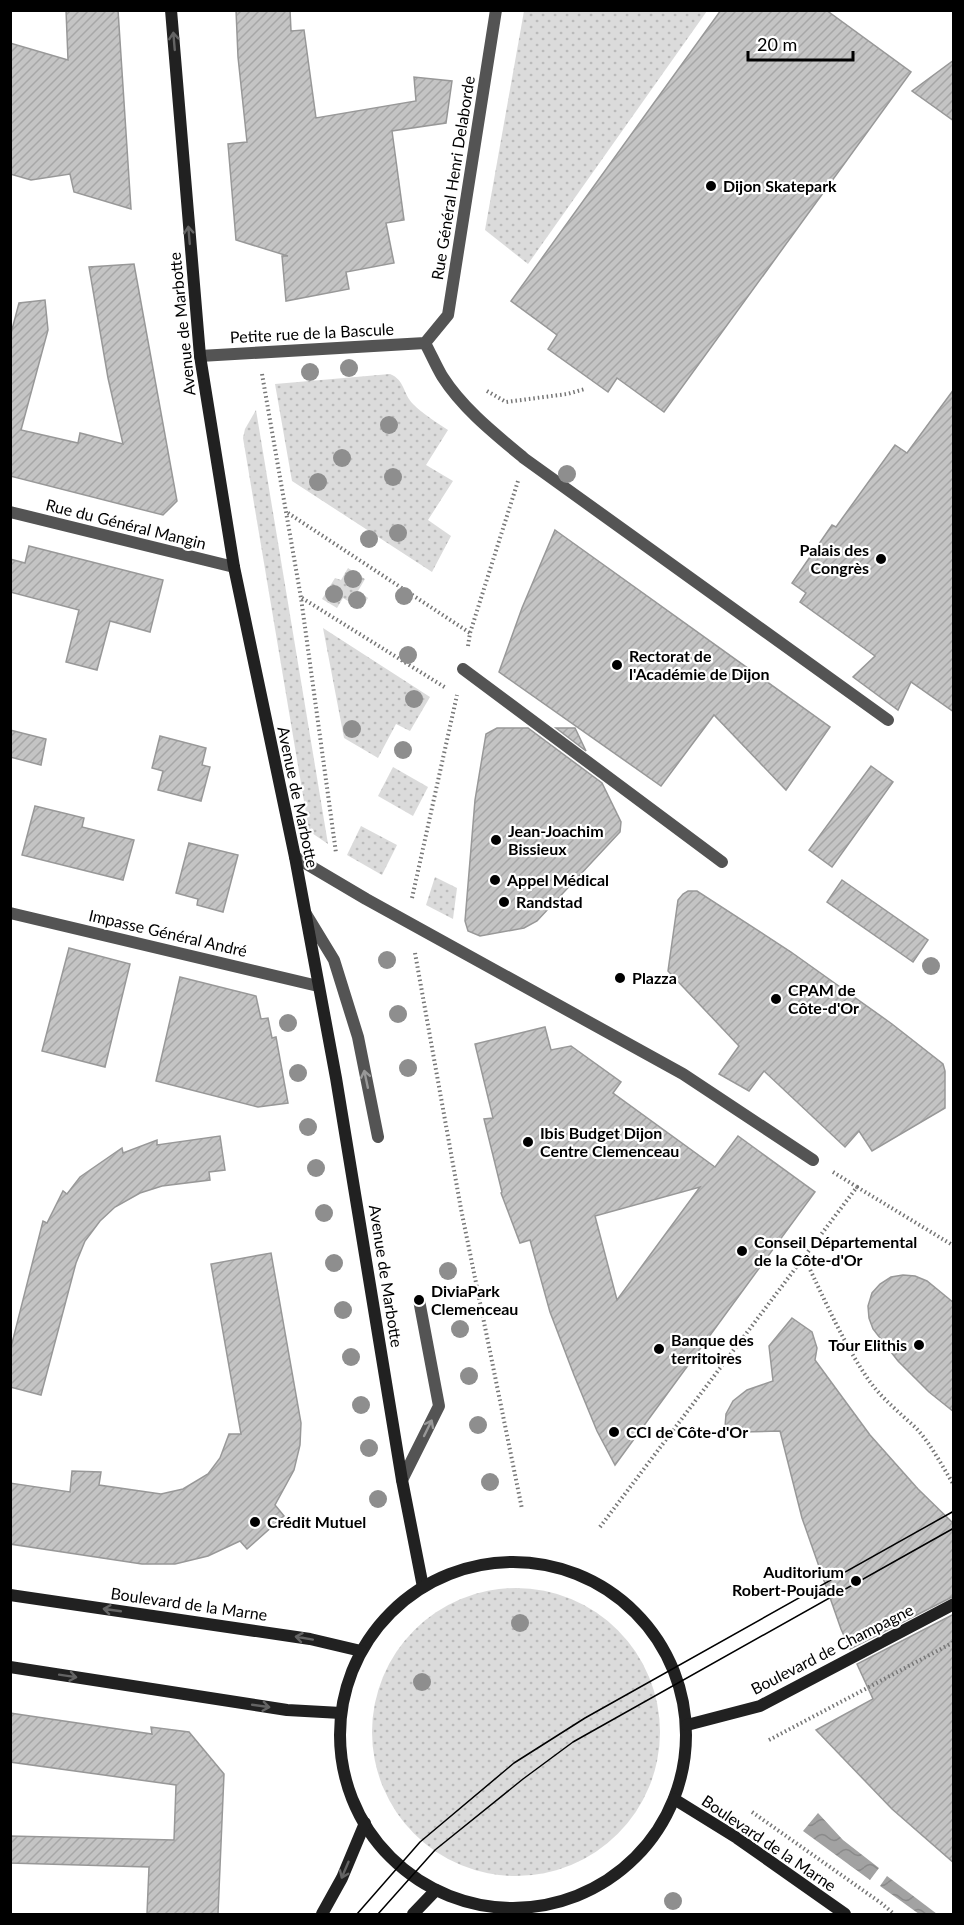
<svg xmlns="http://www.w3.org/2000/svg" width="964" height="1925" viewBox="0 0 964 1925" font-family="Lato,sans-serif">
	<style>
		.grass { fill: url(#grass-dots) }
		.water { fill: url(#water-waves) }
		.building { fill: url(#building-hatch); stroke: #989898; stroke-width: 1.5; fill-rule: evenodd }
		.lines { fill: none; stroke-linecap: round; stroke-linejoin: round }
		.path { stroke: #767676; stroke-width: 4; stroke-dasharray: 1.5 3; stroke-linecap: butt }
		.lane { stroke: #545454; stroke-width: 12 }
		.street { stroke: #545454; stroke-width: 12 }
		.secondary { stroke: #212121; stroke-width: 12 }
		.tram { stroke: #000; stroke-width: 1.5 }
		.tree { fill: #8e8e8e }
		.oneway { stroke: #646464 }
		.oneway2 { stroke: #989898 }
		.poi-dot { fill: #000; stroke: #fff; stroke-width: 2 }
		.labels { text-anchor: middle; stroke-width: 4.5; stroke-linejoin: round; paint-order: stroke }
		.street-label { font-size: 16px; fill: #000; stroke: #fff }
		.poi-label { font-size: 16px; font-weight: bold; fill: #000; stroke: #fff; text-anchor: start }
	</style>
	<defs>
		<pattern id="grass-dots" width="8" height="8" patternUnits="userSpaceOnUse" patternTransform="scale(1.5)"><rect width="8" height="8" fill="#dbdbdb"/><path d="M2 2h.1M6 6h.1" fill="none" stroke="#bababa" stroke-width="1.8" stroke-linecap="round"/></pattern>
		<pattern id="water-waves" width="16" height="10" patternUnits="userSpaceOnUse" patternTransform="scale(1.5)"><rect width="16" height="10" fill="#a2a2a2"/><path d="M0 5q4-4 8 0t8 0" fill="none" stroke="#8a8a8a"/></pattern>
		<pattern id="building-hatch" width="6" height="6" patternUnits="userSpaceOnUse" patternTransform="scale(1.5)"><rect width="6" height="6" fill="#c4c4c4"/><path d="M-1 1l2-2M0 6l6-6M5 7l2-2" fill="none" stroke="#a7a7a7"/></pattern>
	</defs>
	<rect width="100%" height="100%" fill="#fff"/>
	<!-- grass -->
	<g class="grass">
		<path d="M524,11h183l-179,253 -43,-34z"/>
		<path d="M390,374c15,6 13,20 23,30 10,10 23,18 35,26l-22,35 27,16 -25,39 23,16 -19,36 -140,-91 -17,-97z"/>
		<path d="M256,410l72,434 -19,-13 -66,-393 2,-9z"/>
		<path d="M348,568l17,11 -7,12 10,7 -7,11 -18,-11 -6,10 -15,-9 13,-21 6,2z"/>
		<path d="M323,628l107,69 -20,34 -14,-7 -18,34 -34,-20z"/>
		<path d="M393,767l35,20 -15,29 -35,-20z"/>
		<path d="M361,826l36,19 -15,30 -35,-20z"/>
		<path d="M435,877l22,11 -4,31 -27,-14z"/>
		<circle cx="516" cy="1732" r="144"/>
	</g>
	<!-- water -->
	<g class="water">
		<path d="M818,1813l25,27 36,28 -9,12 -67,-49z"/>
		<path d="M887,1876l50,38h-18l-39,-28z"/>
	</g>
	<!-- building -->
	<g class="building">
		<path d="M66,10h52l13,199 -57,-17 -4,-18 -39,6 -21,-6v-131l58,17z"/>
		<path d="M236,10h54l1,21 13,-1 12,88 100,-17 -2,-24 38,4 -6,42 -54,8 12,89 -18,3 8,40 -48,9 3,17 -63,12 -4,-45h6l-52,-16 -8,-96 19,-2 -9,-85z"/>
		<path d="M721,10h105l85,62 -247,340 -47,-34 -9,14 -60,-43 9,-14 -46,-34z"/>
		<path d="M954,60v61l-42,-30z"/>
		<path d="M134,264l43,237 -14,14 -153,-39v-139l9,-34 26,-3 3,30 -27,100 57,13 2,-10 43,11 -15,-66 -19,-111z"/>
		<path d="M954,389v323l-43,-30 -13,28 -45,-33 22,-21 -75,-54 6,-9 -14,-10 40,-58 4,2 59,-82 12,8z"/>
		<path d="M555,530l275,197 -44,63 -72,-75 -53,71 -162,-114 23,-64z"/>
		<path d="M29,546l134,34 -13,52 -40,-11 -13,49 -31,-8 13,-52 -69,-18v-33l15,4z"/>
		<path d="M497,728h31l74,55 19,39 -1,10 -83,89 -13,7 -44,8 -12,-5 -3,-10 10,-121 11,-66z"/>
		<path d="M556,728h19l11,23z"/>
		<path d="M10,730l36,9 -5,26 -31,-8z"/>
		<path d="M160,736l46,12 -4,17 8,2 -9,34 -43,-11 5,-19 -11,-3z"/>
		<path d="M871,766l22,16 -61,85 -23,-17z"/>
		<path d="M35,806l49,12 -2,9 52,13 -11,40 -101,-25z"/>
		<path d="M189,843l49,12 -15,57 -26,-7 1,-6 -22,-6z"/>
		<path d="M842,880l86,60 -15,22 -86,-60z"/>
		<path d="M688,891h9l94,61 101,72 51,40 2,7v37l-73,43 -13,-20 -14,16 -81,-76 -15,20 -30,-17 20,-28 -71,-75 10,-71 5,-6z"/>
		<path d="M69,948l61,16 -25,103 -63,-16z"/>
		<path d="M180,977l76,19 5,23 7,-1 4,20 4,-1 12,66 -30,4 -102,-26z"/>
		<path d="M545,1027l6,23 20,-4 50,36 -8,11 102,74 23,-31 77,56 -200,273 -18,-34 -23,-56 -24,-63 -20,-72 -10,3 -19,-50 1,-1 -18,-73 9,-1 -18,-74zM700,1187l-83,113 -22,-84z"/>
		<path d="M220,1136l5,34 -16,2 1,8 -48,6 -22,7 -25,14 -15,14 -15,20 -9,22 -35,132 -31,-8v-36l33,-130 4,2 16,-32 4,3 13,-17 42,-29 1,5 34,-13v5z"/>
		<path d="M271,1253l30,170 -1,22 -6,25 -19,35 9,11 -37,33 -7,-8 -32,15 -33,8h-33l-132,-20v-61l60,9 2,-21 29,1 -2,13 62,9 22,-5 25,-15 12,-16 9,-24h12l-30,-170z"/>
		<path d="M903,1275l12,1 12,5 27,22v109l-25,-20 -31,-31 -25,-32 -4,-11 -1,-12 4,-13 8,-9 11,-7z"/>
		<path d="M792,1318l20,14 5,16 -2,12 55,75 48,54 36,35v72l-104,53 -9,-20 -39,-111 -22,-87 -38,1 -17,-5 1,-13 7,-13 14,-11 26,-9 -4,-35z"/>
		<path d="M954,1614v249l-62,-54 -76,-79 57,-31 -16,-35z"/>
		<path d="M10,1713l142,21 -1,-7 38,5 35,42 -6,140h-71l2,-47 -139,-4v-27l164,4 2,-55 -166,-23z"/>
	</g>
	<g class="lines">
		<!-- path -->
		<g class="path">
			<path d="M262,374l39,224 35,255"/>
			<path d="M487,391l19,11 61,-8 18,-5"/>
			<path d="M288,513l182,120"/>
			<path d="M302,598l144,90"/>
			<path d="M468,646l2,-13 48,-152"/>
			<path d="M412,898l45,-203"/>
			<path d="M415,953l46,256 61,300"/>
			<path d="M833,1172l24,15 -53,70c20,41 38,84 64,122 13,19 31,33 48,49 15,16 26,38 38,57"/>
			<path d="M857,1187l97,59"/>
			<path d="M600,1527l204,-270"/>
			<path d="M769,1740l185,-98"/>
			<path d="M752,1812l129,91 13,11"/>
		</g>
		<!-- lane -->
		<g class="lane">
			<path d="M425,343c6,11 11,23 17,33 21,33 53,58 83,83l363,261"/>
			<path d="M463,669l259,193"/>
			<path d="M295,857l71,42 317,175 130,86"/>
			<path d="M306,914l28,46 24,77 20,100"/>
			<path d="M402,1480l37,-74 -20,-106"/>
		</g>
		<!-- street -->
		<g class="street">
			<path d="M200,356l225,-13 23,-28 48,-305"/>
			<path d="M10,512l224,55"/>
			<path d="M10,913l308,73"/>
		</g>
		<!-- secondary -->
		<g class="secondary">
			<path d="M171,10l29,346 34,211 61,290 41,221 66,402 21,107"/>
			<circle cx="513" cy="1735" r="173"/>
			<path d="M10,1595l300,44 51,12"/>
			<path d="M10,1667l277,43 54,3"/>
			<path d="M687,1725l73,-19 194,-102"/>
			<path d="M674,1799l63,39 108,76"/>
			<path d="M322,1914l20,-36 23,-55"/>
			<path d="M413,1914l23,-24"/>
		</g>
		<!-- tram -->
		<g class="tram">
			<path d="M357,1914l63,-72 94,-79 71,-45 369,-207"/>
			<path d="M378,1914l57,-64 88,-71 50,-37 381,-214"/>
		</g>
	</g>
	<!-- trees -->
	<g class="tree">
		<circle cx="349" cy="368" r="9"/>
		<circle cx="310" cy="372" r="9"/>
		<circle cx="389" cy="425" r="9"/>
		<circle cx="342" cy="458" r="9"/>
		<circle cx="567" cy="474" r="9"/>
		<circle cx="393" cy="477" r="9"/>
		<circle cx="318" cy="482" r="9"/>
		<circle cx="398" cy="533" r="9"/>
		<circle cx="369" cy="539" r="9"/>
		<circle cx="353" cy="579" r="9"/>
		<circle cx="334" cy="594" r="9"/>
		<circle cx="404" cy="596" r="9"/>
		<circle cx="357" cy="600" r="9"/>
		<circle cx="408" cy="655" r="9"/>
		<circle cx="414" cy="699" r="9"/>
		<circle cx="352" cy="729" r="9"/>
		<circle cx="403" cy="750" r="9"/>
		<circle cx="387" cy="960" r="9"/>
		<circle cx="931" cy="966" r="9"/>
		<circle cx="398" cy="1014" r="9"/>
		<circle cx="288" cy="1023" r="9"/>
		<circle cx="408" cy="1068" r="9"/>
		<circle cx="298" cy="1073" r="9"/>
		<circle cx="308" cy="1127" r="9"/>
		<circle cx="316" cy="1168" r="9"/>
		<circle cx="324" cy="1213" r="9"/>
		<circle cx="334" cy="1263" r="9"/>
		<circle cx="448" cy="1271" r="9"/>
		<circle cx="343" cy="1310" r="9"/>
		<circle cx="460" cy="1329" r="9"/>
		<circle cx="351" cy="1357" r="9"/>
		<circle cx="469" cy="1376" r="9"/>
		<circle cx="361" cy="1405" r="9"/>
		<circle cx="478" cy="1425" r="9"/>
		<circle cx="369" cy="1448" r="9"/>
		<circle cx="490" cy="1482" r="9"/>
		<circle cx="378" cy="1499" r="9"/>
		<circle cx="520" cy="1623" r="9"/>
		<circle cx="422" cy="1682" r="9"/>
		<circle cx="673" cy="1901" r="9"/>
	</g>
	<!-- one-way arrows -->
	<defs><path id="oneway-shaft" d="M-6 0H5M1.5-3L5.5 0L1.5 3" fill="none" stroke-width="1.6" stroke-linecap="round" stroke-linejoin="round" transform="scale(1.5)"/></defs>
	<g class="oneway">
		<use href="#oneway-shaft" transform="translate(174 41) rotate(-95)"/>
		<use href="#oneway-shaft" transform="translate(189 235) rotate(-95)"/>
		<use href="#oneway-shaft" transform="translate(112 1610) rotate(-172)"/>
		<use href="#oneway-shaft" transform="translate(304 1638) rotate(-170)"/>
		<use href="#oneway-shaft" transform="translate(68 1676) rotate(9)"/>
		<use href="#oneway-shaft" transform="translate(261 1706) rotate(8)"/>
		<use href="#oneway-shaft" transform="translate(345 1870) rotate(113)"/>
	</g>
	<g class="oneway2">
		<use href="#oneway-shaft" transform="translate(366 1079) rotate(-102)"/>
		<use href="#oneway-shaft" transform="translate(428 1428) rotate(-64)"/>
	</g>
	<!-- markers -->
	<g class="poi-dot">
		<circle cx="711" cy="186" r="6"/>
		<circle cx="881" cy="559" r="6"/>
		<circle cx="617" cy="665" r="6"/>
		<circle cx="496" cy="840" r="6"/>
		<circle cx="495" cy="880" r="6"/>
		<circle cx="504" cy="902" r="6"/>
		<circle cx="620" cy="978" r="6"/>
		<circle cx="776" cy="999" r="6"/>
		<circle cx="528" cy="1142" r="6"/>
		<circle cx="742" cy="1251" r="6"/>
		<circle cx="419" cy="1300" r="6"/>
		<circle cx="919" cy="1345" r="6"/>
		<circle cx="659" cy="1349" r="6"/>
		<circle cx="614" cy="1432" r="6"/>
		<circle cx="255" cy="1522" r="6"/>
		<circle cx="856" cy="1581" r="6"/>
	</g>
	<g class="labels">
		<!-- street labels -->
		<g class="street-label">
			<text transform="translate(453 178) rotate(-81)" y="6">Rue Général Henri Delaborde</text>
			<text transform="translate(182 324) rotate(-96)" y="6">Avenue de Marbotte</text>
			<text transform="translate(312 333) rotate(-3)" y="6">Petite rue de la Bascule</text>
			<text transform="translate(126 524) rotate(14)" y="6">Rue du Général Mangin</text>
			<text transform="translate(298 797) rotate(78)" y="6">Avenue de Marbotte</text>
			<text transform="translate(168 933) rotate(13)" y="6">Impasse Général André</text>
			<text transform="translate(386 1276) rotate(81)" y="6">Avenue de Marbotte</text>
			<text transform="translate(189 1604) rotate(8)" y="6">Boulevard de la Marne</text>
			<text transform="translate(832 1649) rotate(-27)" y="6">Boulevard de Champagne</text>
			<text transform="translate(769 1843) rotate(34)" y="6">Boulevard de la Marne</text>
		</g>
		<!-- poi labels -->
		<g class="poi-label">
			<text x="723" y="192">Dijon Skatepark</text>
			<text x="869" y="556" text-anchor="end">Palais des<tspan x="869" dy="18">Congrès</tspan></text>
			<text x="629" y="662">Rectorat de<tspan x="629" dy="18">l'Académie de Dijon</tspan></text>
			<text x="508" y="837">Jean-Joachim<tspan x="508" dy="18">Bissieux</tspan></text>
			<text x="507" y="886">Appel Médical</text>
			<text x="516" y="908">Randstad</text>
			<text x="632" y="984">Plazza</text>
			<text x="788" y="996">CPAM de<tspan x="788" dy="18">Côte-d'Or</tspan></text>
			<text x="540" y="1139">Ibis Budget Dijon<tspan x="540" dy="18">Centre Clemenceau</tspan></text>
			<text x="754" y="1248">Conseil Départemental<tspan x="754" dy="18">de la Côte-d'Or</tspan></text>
			<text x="431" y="1297">DiviaPark<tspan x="431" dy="18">Clemenceau</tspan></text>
			<text x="671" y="1346">Banque des<tspan x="671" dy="18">territoires</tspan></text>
			<text x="907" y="1351" text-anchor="end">Tour Elithis</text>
			<text x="626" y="1438">CCI de Côte-d'Or</text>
			<text x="267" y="1528">Crédit Mutuel</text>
			<text x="844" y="1578" text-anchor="end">Auditorium<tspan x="844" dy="18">Robert-Poujade</tspan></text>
		</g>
	</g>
	<!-- border -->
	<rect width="964" height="1925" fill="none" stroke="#000000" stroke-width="24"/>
	<!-- scale -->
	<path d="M748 51v9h105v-9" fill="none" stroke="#000000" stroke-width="3"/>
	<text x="757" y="51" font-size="18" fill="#000000" stroke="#ffffff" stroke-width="4.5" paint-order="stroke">20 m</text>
</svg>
